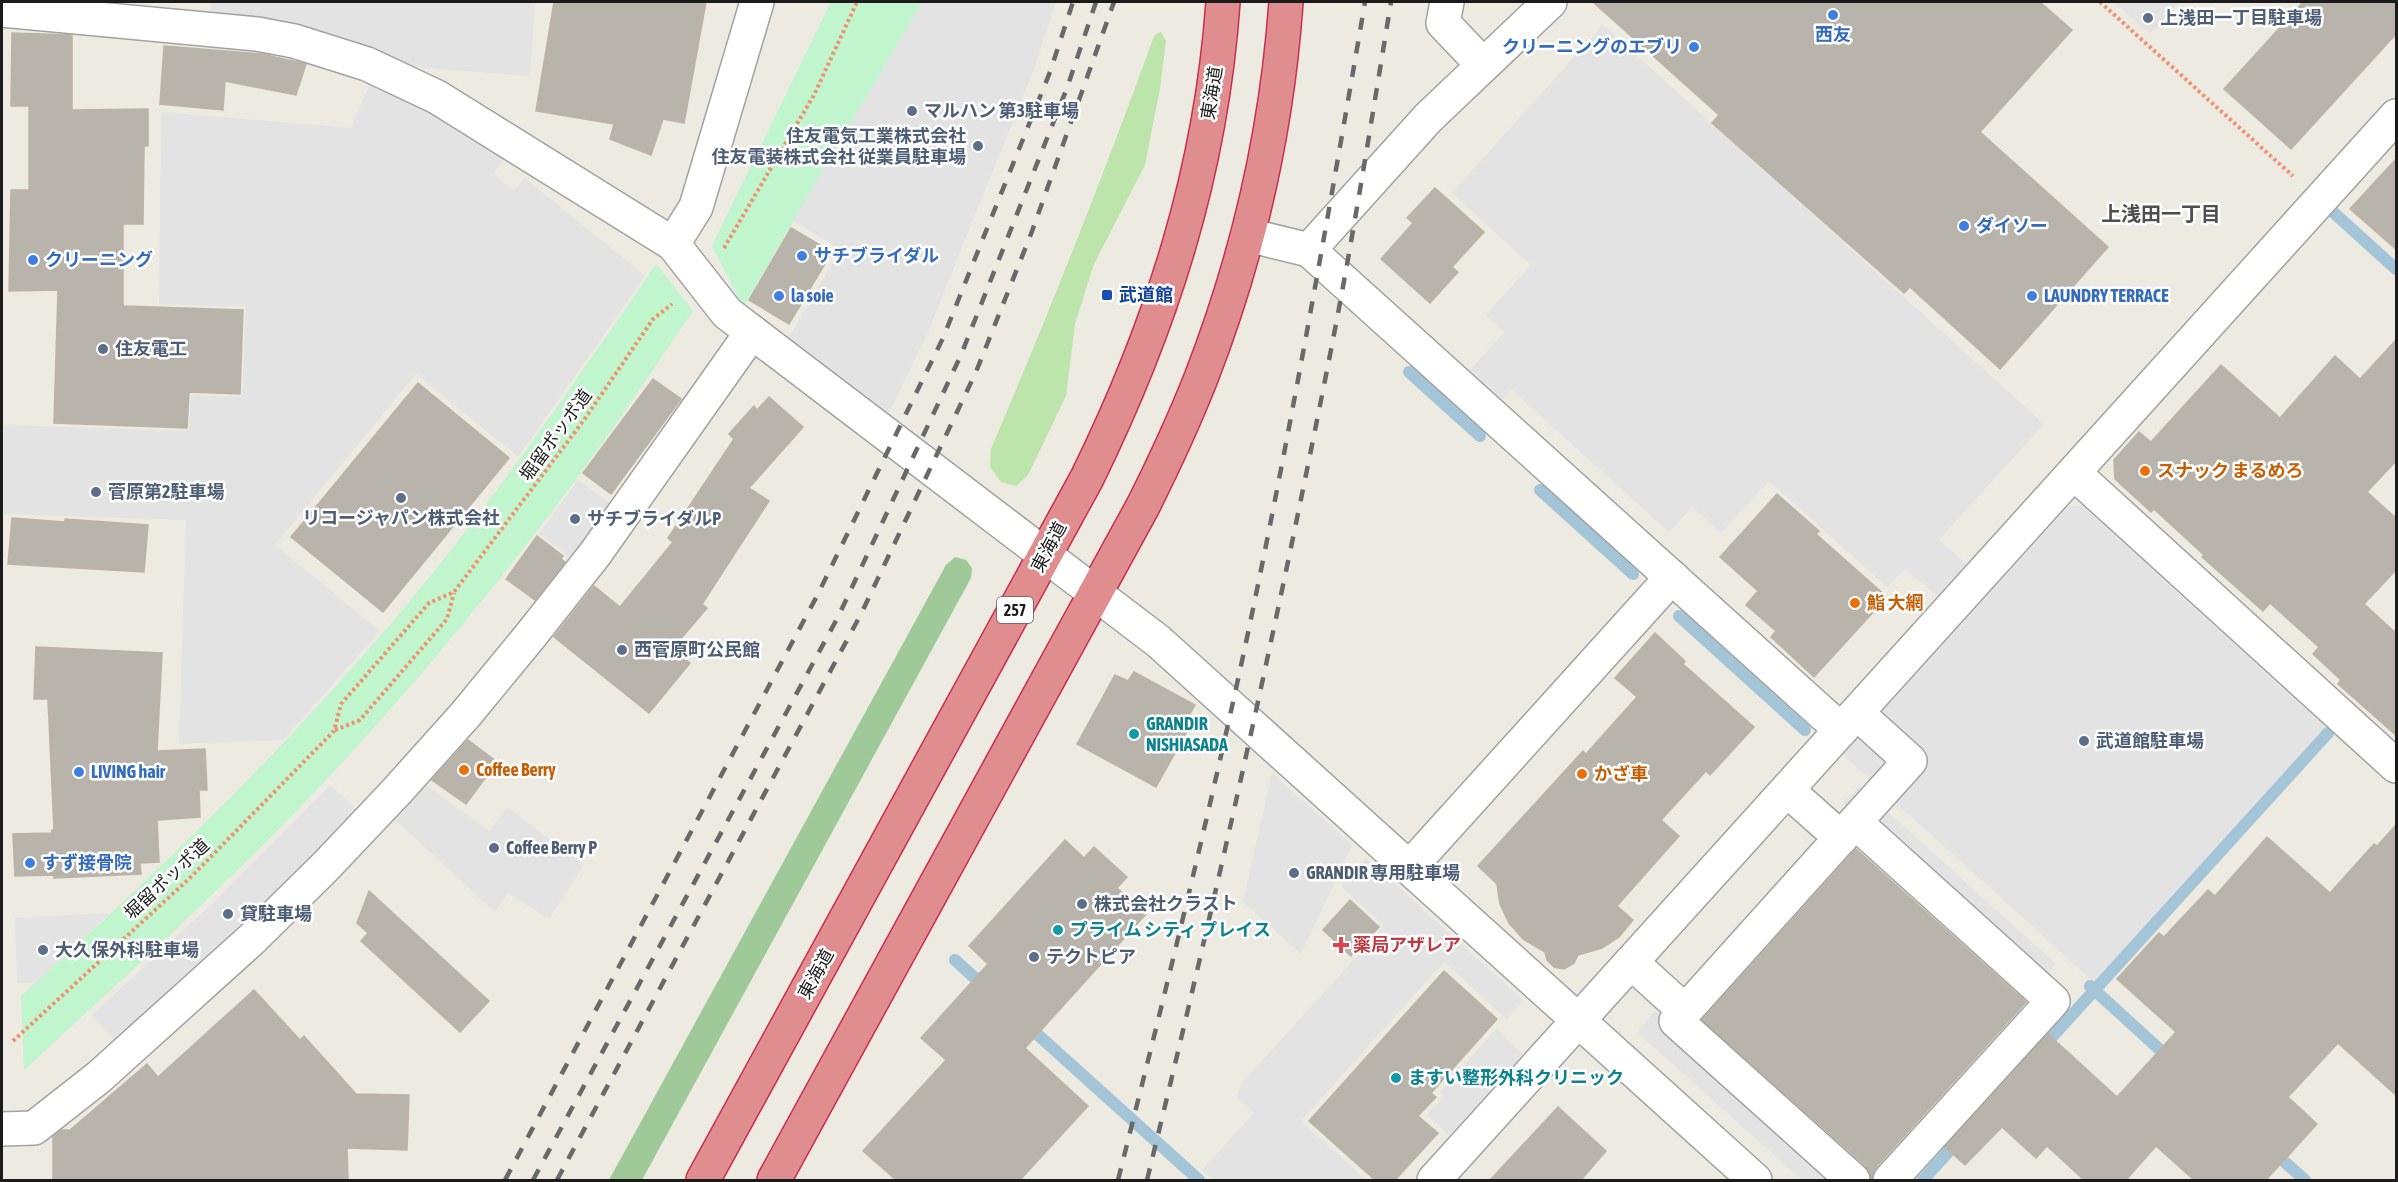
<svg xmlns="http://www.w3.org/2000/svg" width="2398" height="1182" viewBox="0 0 2398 1182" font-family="'Asap Condensed','Noto Sans JP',sans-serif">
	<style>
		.grass { fill: #bde4aa }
		.forest { fill: #9fc999 }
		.park { fill: #c0f5cd }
		.parking { fill: #e3e3e3 }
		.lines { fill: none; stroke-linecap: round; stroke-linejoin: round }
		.stream { stroke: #a4c4d7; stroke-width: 12 }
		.building { fill: #b8b3ab; stroke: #bdb3a5; stroke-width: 1.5 }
		.minor-casing { stroke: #a2a2a2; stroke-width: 36 }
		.highway-casing { stroke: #ca2f4b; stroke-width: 36 }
		.path { stroke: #f0916f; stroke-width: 4; stroke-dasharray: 3 3; stroke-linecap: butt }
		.minor { stroke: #fff; stroke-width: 33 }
		.highway { stroke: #df8d8f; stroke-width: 33 }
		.rail { stroke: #696969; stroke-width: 4.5; stroke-dasharray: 12 12; stroke-linecap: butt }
		.shop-dot { fill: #3f7fe0; stroke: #fff; stroke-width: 2 }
		.service-dot { fill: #5c6f8a; stroke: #fff; stroke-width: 2 }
		.transit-dot { fill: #1a4fb4; stroke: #fff; stroke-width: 2 }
		.food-dot { fill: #e8710a; stroke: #fff; stroke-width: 2 }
		.culture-dot { fill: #0f9aa8; stroke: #fff; stroke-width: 2 }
		.health-dot { fill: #e0444e; stroke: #fff; stroke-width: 2 }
		.labels { text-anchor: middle; stroke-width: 5; stroke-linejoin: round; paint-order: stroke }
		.shield { fill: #fff; stroke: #5f5f5f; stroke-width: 1.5 }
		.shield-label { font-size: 16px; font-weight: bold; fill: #1b1b1b }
		.service-label { font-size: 18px; font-weight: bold; fill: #4e5e75; stroke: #fff; text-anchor: start }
		.shop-label { font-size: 18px; font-weight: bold; fill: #366cbe; stroke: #fff; text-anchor: start }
		.street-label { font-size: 18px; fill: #1b1b1b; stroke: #fff }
		.transit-label { font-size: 18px; font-weight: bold; fill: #164399; stroke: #fff; text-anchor: start }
		.food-label { font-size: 18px; font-weight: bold; fill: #c56008; stroke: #fff; text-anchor: start }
		.culture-label { font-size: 18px; font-weight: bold; fill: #0d838f; stroke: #fff; text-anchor: start }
		.health-label { font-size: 18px; font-weight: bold; fill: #be3a42; stroke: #fff; text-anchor: start }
		.neighbourhood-label { font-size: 20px; font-weight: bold; fill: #4e4e4e; stroke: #fff }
	</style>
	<rect width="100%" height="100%" fill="#eceae1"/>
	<!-- grass -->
	<path class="grass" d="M1161,32l5,9 -6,47 -15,77 -51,99 -19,60 -9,72 -38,79 -12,11 -15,-4 -11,-15 1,-18c58,-136 112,-272 162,-410l3,-5z"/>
	<!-- forest -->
	<path class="forest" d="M955,557l11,3 6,8 -1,10 -329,602h-33l337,-615z"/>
	<!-- park -->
	<g class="park">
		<path d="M831,2h91l-177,302 -5,-4 -28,-54z"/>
		<path d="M656,264l37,47c-48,70 -95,141 -147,208 -61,80 -125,157 -193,232 -103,113 -217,215 -329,319l-3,-74c125,-113 246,-229 356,-356 102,-118 191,-247 279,-376z"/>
	</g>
	<!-- parking -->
	<g class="parking">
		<path d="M211,2h324l-5,74 -117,-9 -40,-17 -75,-24 -87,-14z"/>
		<path d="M922,2h134l-21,64 -107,266 -39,81 -100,-76 52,-88 -48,-28z"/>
		<path d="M2114,2h66l-30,32z"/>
		<path d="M1603,25l441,399 -105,116 27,24 -29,32 -32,-27 -18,18 -118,-106 -48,52 -29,-26 -23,25 -157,-142 -10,9 -32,-29 35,-38 -19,-17 45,-50 -79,-72z"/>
		<path d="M371,83l58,28 77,47 -13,16 21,17 11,-13 120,98 -127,181 -102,-83 -141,171 105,86 -97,109 -104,4 7,-224 -182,-6v-89l185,6 2,-36 51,2 4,-90 -87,-3 2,-192 189,16z"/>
		<path d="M578,480l33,24 -39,54 -33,-24z"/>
		<path d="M2069,506h13l243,221 -231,255 -251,-227z"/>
		<path d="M1272,773l80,72 -51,109 -58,-52z"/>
		<path d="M425,784l64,47 18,-24 77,58 -35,54 -41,-26 -13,19 -102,-94z"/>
		<path d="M330,785l27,25 -42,46 -73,71 -126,115 -24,-27 124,-115z"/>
		<path d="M1859,786l197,178 -16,17 -197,-178z"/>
		<path d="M1366,858l158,143 -17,18 -63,-57 -143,159 65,59h-152l-12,-10 52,-57 -18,-16 7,-15 141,-156 -43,-40z"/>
		<path d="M110,913l-74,70h-19l-2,-65z"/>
		<path d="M1655,1011l184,166 -3,3h-34l-165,-148z"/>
		<path d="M1496,1029l27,25 -74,81 -22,-20 17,-18 -4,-5z"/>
	</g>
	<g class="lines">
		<!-- stream -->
		<g class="stream">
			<path d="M2334,213l62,56"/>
			<path d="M1409,372l71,64"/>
			<path d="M1540,490l93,84"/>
			<path d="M1679,616l126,114"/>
			<path d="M955,960l32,29"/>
			<path d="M2090,986l80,73"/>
			<path d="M1027,1025l172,155"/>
			<path d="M2042,1048l286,-315"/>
			<path d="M2272,1151l33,29"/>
			<path d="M1923,1180l37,-41"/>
		</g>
	</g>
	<!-- building -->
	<g class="building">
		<path d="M554,2h152l-22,121 -21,-4 -12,36 -41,-16 4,-15 -78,-13z"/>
		<path d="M1593,2h447l32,28 -92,102 128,115 -108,122 -90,-82 -6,6 -192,-170 7,-8z"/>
		<path d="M2303,2h94v31l-106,116 -67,-60z"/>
		<path d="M12,33l60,2v75l76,-1v37h-4l-1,78h-20v82l120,4 -3,84 -51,-2 -2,36 -133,-5 4,-133 -49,1 2,-101h18v-84h-18z"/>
		<path d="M164,46l98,8 44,10 -10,31 -71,-14 -2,29 -63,-6z"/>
		<path d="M2397,158v92l-47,-41z"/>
		<path d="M1435,188l49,44 -32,35 6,5 -28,31 -49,-44 32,-36 -6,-5z"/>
		<path d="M791,228l41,24 -43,72 -40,-24z"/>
		<path d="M2397,339v121l-30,32 30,27v50l-33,35 33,30v102l-59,-52 3,-4 -28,-26 6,-7 -49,-44 -7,8 -61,-54 2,-2 -50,-46 -3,3 -36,-33 -1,-19 25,-28 12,10 70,-77 59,53 55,-62 25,23z"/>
		<path d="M653,379l28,20 -70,95 -28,-21z"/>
		<path d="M418,383l91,75 -126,154 -92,-75z"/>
		<path d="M769,397l34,30 -54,61 20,13 -67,103 5,4 -35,41 18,14 -41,50 -95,-76 40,-51 26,21 53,-65 -5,-4 66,-99 -5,-5 25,-28 3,4z"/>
		<path d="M1777,494l42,37 -3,3 71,63 -73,80 -43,-40 5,-6 -30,-26 12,-14 -38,-34z"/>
		<path d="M12,518l53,4v-3l83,6 -4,47 -136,-8z"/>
		<path d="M537,536l26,20 -2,3 4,3 -30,38 -29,-21z"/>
		<path d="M1655,633l30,28 -2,3 71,63 -44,48 -4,-4 -45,49 18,16 -62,70 16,14 -14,17 -17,11 -24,7 -4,8 -10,6 -10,-2 -7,-7 -2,-8 -22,-13 -14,-16 -9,-19 -3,-20 -19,-18 105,-115 3,3 51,-57 -22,-19z"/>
		<path d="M36,647l126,6 -5,98 48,-2 2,41h-8l1,27 -43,3 2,42 -19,1 1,11 -87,4v-3l-39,1 -2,-42 39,-1v-3h2l-6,-131h-14z"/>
		<path d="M1134,672l61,33 -9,16 5,3 -35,63 -79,-43 38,-69 13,6z"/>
		<path d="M468,740l29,22 -31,42 -34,-24z"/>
		<path d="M2397,824v272l-59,-53 -50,54 29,27 -51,56h-72l-38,-34 -30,34h-42l-37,-34 -11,12 -34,-31 -37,38 -20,-18 103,-113 69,63 59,-65 -59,-53 42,-46 5,4 44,-47 7,6 52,-59 63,56 44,-49 3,2z"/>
		<path d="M1065,840l19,18 10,-11 33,30 -10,11 29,26 -121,134 63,58 -68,74h-124l-33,-29 83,-91 -25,-22 67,-74 -19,-18z"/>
		<path d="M1856,849l170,153 -150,165 -4,13 -6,-14 -164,-146z"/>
		<path d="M369,891l120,110 -29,31 -99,-91 7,-8 -11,-10z"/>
		<path d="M1350,900l29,27 -28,29 -28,-26z"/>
		<path d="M1444,971l53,48 -66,74 5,4 -18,19 20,17 -43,47h-20l-66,-59z"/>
		<path d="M254,990l46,50 4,-4 52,58 53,1 -2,55 -60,-2 1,32h-295v-43l8,-7h9l77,-66 11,13z"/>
		<path d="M1558,1107l48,44 -25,29h-91z"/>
	</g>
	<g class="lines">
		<defs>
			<g id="minor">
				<path d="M1447,2l-4,21 40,42"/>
				<path d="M2,10l255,24 37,7 73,23 70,33 236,147 54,69 431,328 597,539"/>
				<path d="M1248,235l61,15 119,-132 122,-116"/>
				<path d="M673,244l23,-37 61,-205"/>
				<path d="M1309,250l532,480"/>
				<path d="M2074,473l322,293"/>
				<path d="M1787,790l54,48"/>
				<path d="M1855,822l55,-61 -53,-48"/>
				<path d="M1409,868l263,-291"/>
				<path d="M1631,962l54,49"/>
				<path d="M2,1129l32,-1 65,-51 153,-138 74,-73 71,-75 69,-77 65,-79 64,-81 157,-222"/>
				<path d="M1434,1180l962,-1064"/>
				<path d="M1853,1180l-177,-159 179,-199 198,179 -163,179"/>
			</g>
			<g id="highway">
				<path d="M703,1180l384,-702c75,-153 124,-306 136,-476"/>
				<path d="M774,1180l369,-674c21,-42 41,-85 58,-128 47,-121 76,-248 85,-376"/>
			</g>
		</defs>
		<!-- minor casing -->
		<use href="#minor" class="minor-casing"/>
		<!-- highway casing -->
		<use href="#highway" class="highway-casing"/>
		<!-- path -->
		<g class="path">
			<path d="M2100,2l193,174"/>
			<path d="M724,248l90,-153 43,-93"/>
			<path d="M335,730l25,-10 87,-101 7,-26"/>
			<path d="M13,1041l179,-165 142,-145 7,-27 88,-101 25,-11 130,-172 69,-101 19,-15"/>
		</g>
		<!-- minor -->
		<use href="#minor" class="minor"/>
		<!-- highway -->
		<use href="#highway" class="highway"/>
		<!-- rail -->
		<g class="rail">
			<path d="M505,1180l313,-586 125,-256 107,-266 23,-70"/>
			<path d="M533,1180l305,-563 123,-262 106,-267 29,-86"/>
			<path d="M557,1180l304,-566 115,-242 55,-138 83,-232"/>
			<path d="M1118,1180c46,-182 91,-364 130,-547 44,-210 81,-421 117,-631"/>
			<path d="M1147,1180c66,-270 127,-541 181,-815 24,-120 43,-242 63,-363"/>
		</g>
	</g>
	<!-- markers -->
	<g class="shop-dot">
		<circle cx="1833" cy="15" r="6"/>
		<circle cx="1694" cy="47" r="6"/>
		<circle cx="1964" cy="226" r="6"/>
		<circle cx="802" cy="256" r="6"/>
		<circle cx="33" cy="260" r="6"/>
		<circle cx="779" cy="296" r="6"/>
		<circle cx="2032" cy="296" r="6"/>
		<circle cx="79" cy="772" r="6"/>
		<circle cx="30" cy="863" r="6"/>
	</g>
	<g class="service-dot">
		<circle cx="2148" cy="18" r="6"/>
		<circle cx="912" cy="111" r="6"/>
		<circle cx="978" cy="146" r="6"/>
		<circle cx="103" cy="349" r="6"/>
		<circle cx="96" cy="492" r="6"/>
		<circle cx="401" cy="498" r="6"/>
		<circle cx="575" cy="519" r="6"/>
		<circle cx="622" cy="650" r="6"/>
		<circle cx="2084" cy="741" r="6"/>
		<circle cx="494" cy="848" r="6"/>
		<circle cx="1294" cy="873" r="6"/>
		<circle cx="1082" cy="904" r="6"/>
		<circle cx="228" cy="914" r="6"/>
		<circle cx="43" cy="950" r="6"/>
		<circle cx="1034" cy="957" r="6"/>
	</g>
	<rect class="transit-dot" x="1101" y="289" width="12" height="12" rx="3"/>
	<g class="food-dot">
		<circle cx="2145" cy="471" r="6"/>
		<circle cx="1855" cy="603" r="6"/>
		<circle cx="464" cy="770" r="6"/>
		<circle cx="1582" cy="774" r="6"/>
	</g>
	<g class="culture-dot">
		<circle cx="1134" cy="734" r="6"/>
		<circle cx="1058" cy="930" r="6"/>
		<circle cx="1396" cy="1078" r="6"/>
	</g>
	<path class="health-dot" d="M1338 936h6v6h6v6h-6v6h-6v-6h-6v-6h6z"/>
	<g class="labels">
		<!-- shield labels -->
		<rect class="shield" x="997" y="597" width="36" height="26" rx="4.5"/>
		<g class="shield-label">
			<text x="1015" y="616">257</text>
		</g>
		<!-- service labels -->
		<g class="service-label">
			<text x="2160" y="24">上浅田一丁目駐車場</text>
			<text x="924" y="117">マルハン 第3駐車場</text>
			<text x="966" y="142" text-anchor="end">住友電気工業株式会社<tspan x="966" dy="21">住友電装株式会社 従業員駐車場</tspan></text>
			<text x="115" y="355">住友電工</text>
			<text x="108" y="498">菅原第2駐車場</text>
			<text x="401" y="524" text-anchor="middle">リコージャパン株式会社</text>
			<text x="587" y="525">サチブライダルP</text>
			<text x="634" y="656">西菅原町公民館</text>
			<text x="2096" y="747">武道館駐車場</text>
			<text x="506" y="854">Coffee Berry P</text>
			<text x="1306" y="879">GRANDIR 専用駐車場</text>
			<text x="1094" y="910">株式会社クラスト</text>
			<text x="240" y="920">貸駐車場</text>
			<text x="55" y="956">大久保外科駐車場</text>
			<text x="1046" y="963">テクトピア</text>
		</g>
		<!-- shop labels -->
		<g class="shop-label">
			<text x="1833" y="41" text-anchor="middle">西友</text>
			<text x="1682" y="53" text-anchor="end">クリーニングのエブリ</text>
			<text x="1976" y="232">ダイソー</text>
			<text x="814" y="262">サチブライダル</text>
			<text x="45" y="266">クリーニング</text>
			<text x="791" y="302">la soie</text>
			<text x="2044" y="302">LAUNDRY TERRACE</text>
			<text x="91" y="778">LIVING hair</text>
			<text x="42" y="869">すず接骨院</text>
		</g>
		<!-- street labels -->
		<g class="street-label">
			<text transform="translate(1212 93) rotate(-81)" y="6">東海道</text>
			<text transform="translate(556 435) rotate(-54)" y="6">堀留ポッポ道</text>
			<text transform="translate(1049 547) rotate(-62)" y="6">東海道</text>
			<text transform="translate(167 879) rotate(-43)" y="6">堀留ポッポ道</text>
			<text transform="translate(816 974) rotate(-61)" y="6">東海道</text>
		</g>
		<!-- transit labels -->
		<g class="transit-label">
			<text x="1119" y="301">武道館</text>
		</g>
		<!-- food labels -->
		<g class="food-label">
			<text x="2157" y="477">スナック まるめろ</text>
			<text x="1867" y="609">鮨 大網</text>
			<text x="476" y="776">Coffee Berry</text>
			<text x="1594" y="780">かざ車</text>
		</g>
		<!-- culture labels -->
		<g class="culture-label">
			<text x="1146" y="730">GRANDIR<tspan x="1146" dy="21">NISHIASADA</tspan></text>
			<text x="1070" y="936">プライム シティ プレイス</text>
			<text x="1408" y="1084">ますい整形外科クリニック</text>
		</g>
		<!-- health labels -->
		<g class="health-label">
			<text x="1353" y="951">薬局アザレア</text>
		</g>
		<!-- neighbourhood labels -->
		<g class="neighbourhood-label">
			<text x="2161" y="221">上浅田一丁目</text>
		</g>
	</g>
	<!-- border -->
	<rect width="2398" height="1182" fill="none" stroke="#1b1b1b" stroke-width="6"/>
</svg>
